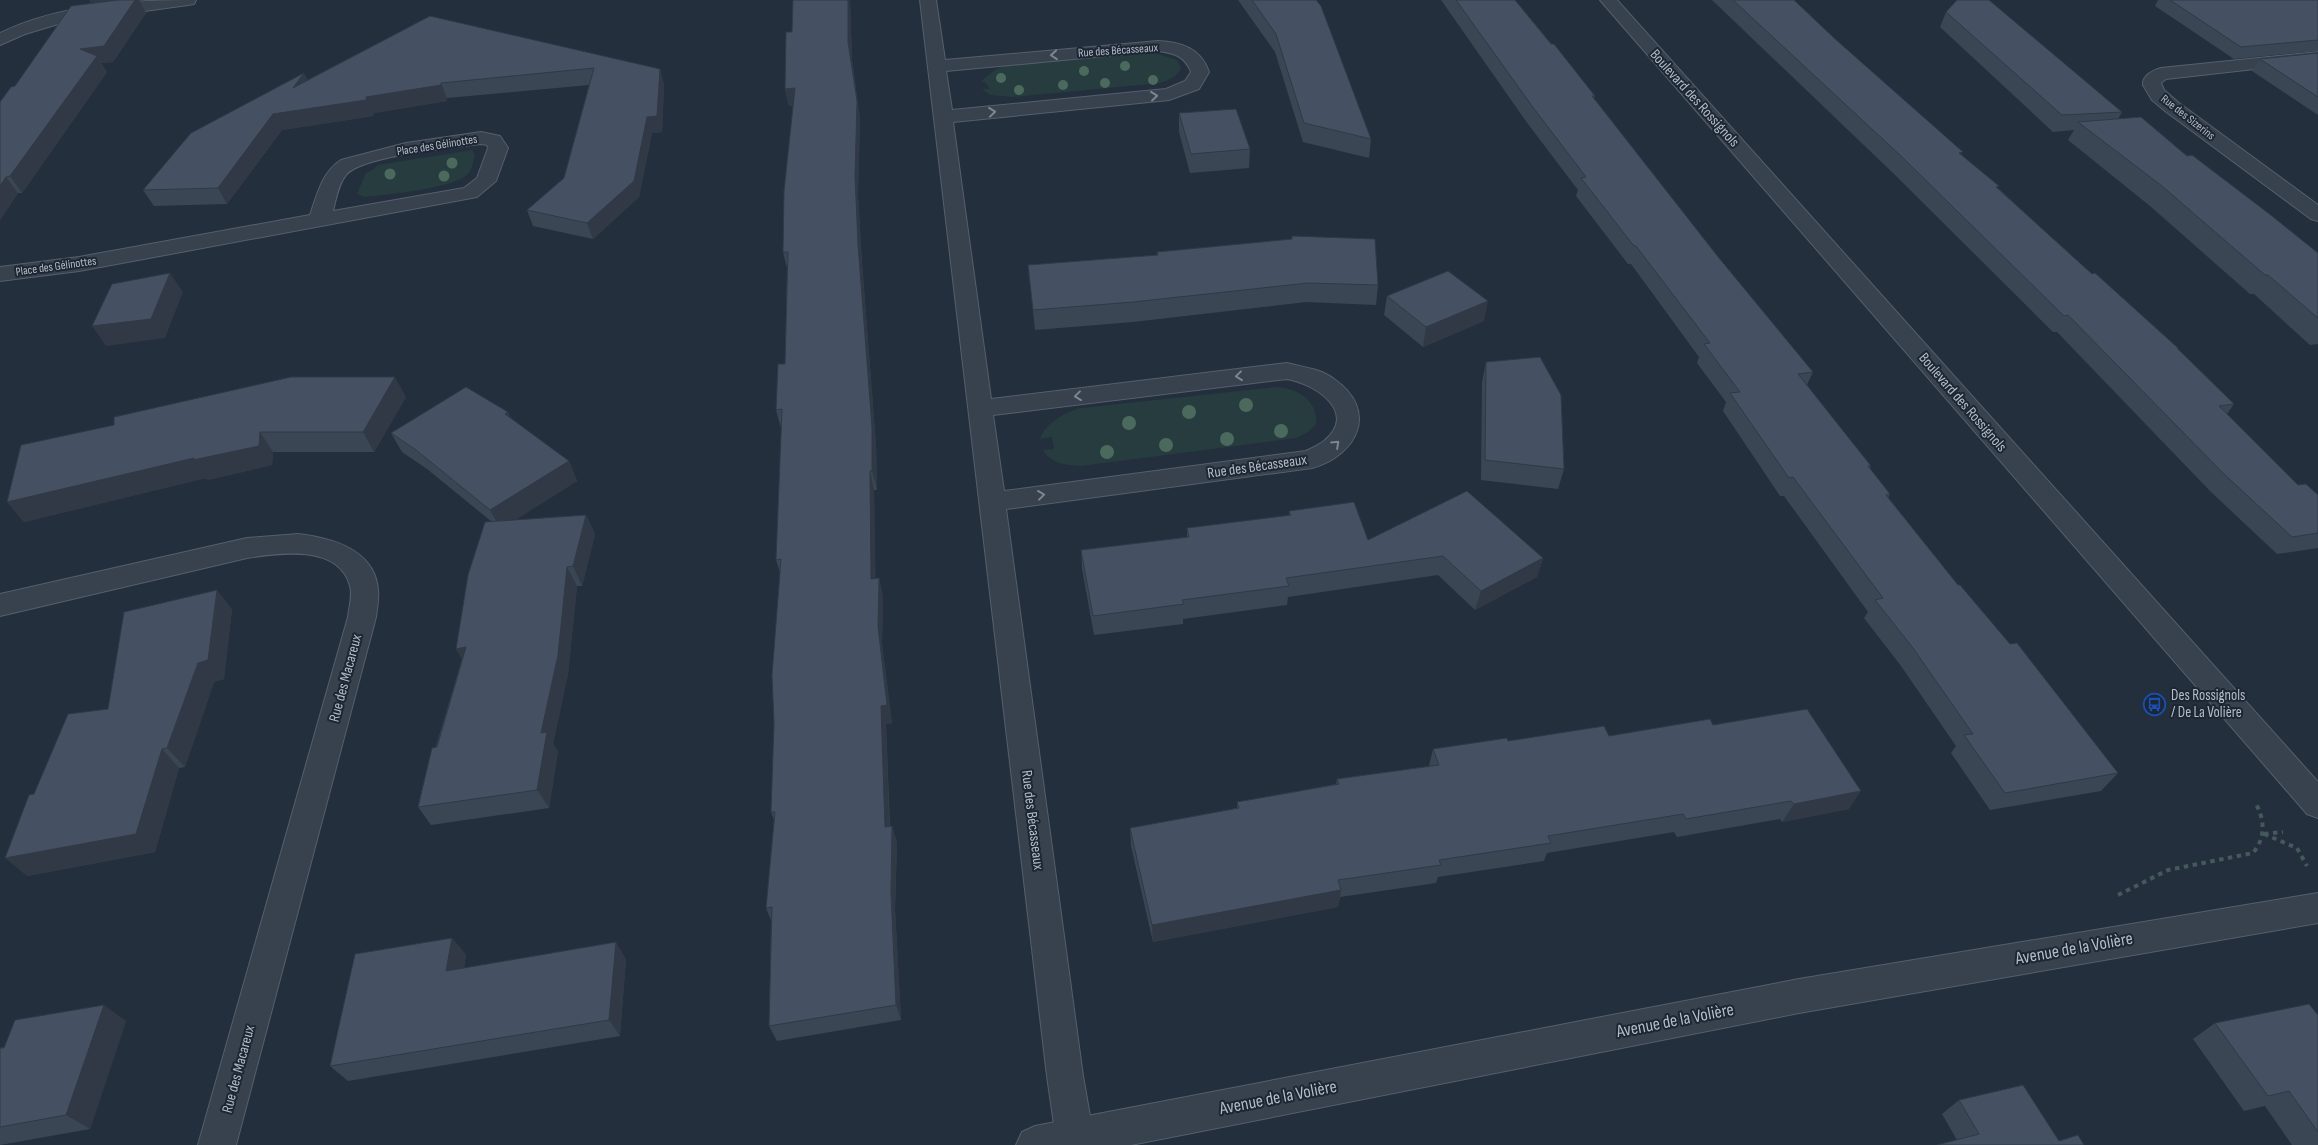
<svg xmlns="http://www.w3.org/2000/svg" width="2318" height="1145" viewBox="0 0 2318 1145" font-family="'Sofia Sans Condensed',sans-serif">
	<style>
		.green { fill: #263c3f }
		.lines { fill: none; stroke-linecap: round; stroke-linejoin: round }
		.minor-casing { stroke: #565f6c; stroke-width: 2 }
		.tertiary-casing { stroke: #565f6c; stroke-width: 2 }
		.path { stroke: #44595c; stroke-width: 4; stroke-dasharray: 4.5 4.5; stroke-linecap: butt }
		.minor { fill: #38414e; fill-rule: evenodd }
		.tertiary { fill: #38414e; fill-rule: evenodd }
		.tree { fill: #4b6a5d }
		.wall { fill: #3b4654 }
		.shaded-wall { fill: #303945 }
		.building { fill: #455162; stroke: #303945 }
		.oneway { stroke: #7c8592 }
		.labels { text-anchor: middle; stroke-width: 4; stroke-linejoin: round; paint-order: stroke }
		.far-street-label { font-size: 12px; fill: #b4bcc9; stroke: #1d2633 }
		.street-label { font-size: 15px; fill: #b4bcc9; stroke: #1d2633 }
		.poi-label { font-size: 15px; fill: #b4bcc9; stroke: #1d2633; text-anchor: start }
		.near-street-label { font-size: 18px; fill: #b4bcc9; stroke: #1d2633 }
	</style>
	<rect width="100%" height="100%" fill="#242f3e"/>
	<!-- green -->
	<g class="green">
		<path d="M1155,53l22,7 4,8c-4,9 -12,12 -21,15l-147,14 -23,-2 -8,-6h8l-5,-7h-4c9,-9 14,-14 27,-17z"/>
		<path d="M472,150l3,6c-2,5 -3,14 -7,18 -14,14 -82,21 -103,23l-8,-3 9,-21 8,-4 4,-4z"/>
		<path d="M1277,387c21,2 41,13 39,37l-8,8 -12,6 -215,28c-15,-1 -30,-2 -38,-16l11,-1 -2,-12 -12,2c5,-16 26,-27 41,-31z"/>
	</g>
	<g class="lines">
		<defs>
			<g id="minor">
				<path d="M196,0l-2,4 -6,1 -123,17 -40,12 -25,11v-12c60,-29 131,-33 196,-33z"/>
				<path d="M920,0h16l9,60 213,-19c23,1 43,7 51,31l-10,17 -30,11 -216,22 38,277 296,-36c16,4 34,6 47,16 45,31 24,76 -22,89l-306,41 77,567 12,69h-38l-10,-69zM1158,51c16,2 27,5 33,21l-6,9 -19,8 -214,21 -6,-39zM1287,379c28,5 72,33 37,62 -5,4 -12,7 -18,10l-302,40 -11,-76z"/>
				<path d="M2318,52v10l-152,17 -5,4 3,7 15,13 139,102v16l-7,-2 -146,-108 -13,-11 -9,-15c-1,-9 10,-15 18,-17z"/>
				<path d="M481,132l19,4 8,12 -12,33 -19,16 -398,74 -79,10v-14l79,-10 231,-42c7,-20 12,-43 31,-55l65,-17zM481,144l6,1 1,3 -11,30 -13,10 -131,23c3,-11 5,-27 13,-36 15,-19 109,-28 135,-31z"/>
				<path d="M298,534c34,4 76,15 80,55 1,10 -1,19 -2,28l-140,528h-38l150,-528c1,-10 5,-21 2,-31 -11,-42 -71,-33 -103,-28l-247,58v-22l247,-56z"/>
			</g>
			<g id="tertiary">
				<path d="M1600,0h17l701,782v36l-11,-4z"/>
				<path d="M2318,893v30l-519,90 -668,132h-115l6,-13 13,-6 764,-147z"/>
			</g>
		</defs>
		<!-- minor casing -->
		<use href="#minor" class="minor-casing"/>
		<!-- tertiary casing -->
		<use href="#tertiary" class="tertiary-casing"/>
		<!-- path -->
		<g class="path">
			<path d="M2264,834l33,14 10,18"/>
			<path d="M2264,834l19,-2"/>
			<path d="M2118,895l50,-25 85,-17c13,-16 12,-33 2,-51"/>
		</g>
		<!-- minor -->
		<use href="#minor" class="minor"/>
		<!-- tertiary -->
		<use href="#tertiary" class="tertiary"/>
	</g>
	<!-- trees -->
	<g class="tree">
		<circle cx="1125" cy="66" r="5"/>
		<circle cx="1084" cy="71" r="5"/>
		<circle cx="1001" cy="78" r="5"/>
		<circle cx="1153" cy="80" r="5"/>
		<circle cx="1105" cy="83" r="5"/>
		<circle cx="1063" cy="85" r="5"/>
		<circle cx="1019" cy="90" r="5"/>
		<circle cx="452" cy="163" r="5.5"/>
		<circle cx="390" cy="174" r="5.5"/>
		<circle cx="444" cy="176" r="5.5"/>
		<circle cx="1246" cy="405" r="7"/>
		<circle cx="1189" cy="412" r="7"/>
		<circle cx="1129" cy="423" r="7"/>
		<circle cx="1281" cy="431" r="7"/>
		<circle cx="1227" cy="439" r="7"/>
		<circle cx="1166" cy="445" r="7"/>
		<circle cx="1107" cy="452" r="7"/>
	</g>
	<!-- wall -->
	<g class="wall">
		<path d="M89,0h53h-3l7,13 -33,49 -12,1 6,9 -85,121h-4l-18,27v-118l92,-98z"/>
		<path d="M793,0h57l2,60 8,59 -2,76 4,68 14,182 1,45h-3l1,88h4l4,19 -1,47 10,79 -6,1 4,102h2l5,17 -2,66 6,111 -124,21 -8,-15 2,-106 -5,-12 8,-88 -3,-8 9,-240 -4,-12 6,-132h-1l-5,-18 9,-46 2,-96 -4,-16 10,-146h-4l-4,-17 7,-57z"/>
		<path d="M1238,0h78l55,139 -2,19 -66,-16 -28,-90z"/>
		<path d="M1441,0h74l80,96 -1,2 125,160 94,114 -6,13 64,81 -1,3 20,25 -2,4 70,87 160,188 -17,18 -111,19 -39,-57 5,-7 -55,-80 -37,-48 4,-6 -84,-116h-4l-57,-85 3,-9 -29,-39 2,-6 -68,-93h-3l-52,-68 2,-6 -50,-66z"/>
		<path d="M1712,0h82l40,38 164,150 94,86 86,75 56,55 -7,10 71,71 20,10v53l-41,6 -67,-63 -153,-159h-4l-160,-159z"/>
		<path d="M2158,0h160v51l-84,8 -79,-53z"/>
		<path d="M1946,12l176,100 -4,7 69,37 131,97v91l-8,1 -56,-51h-4l-100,-88 -82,-66 6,-10 -21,2 -113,-105z"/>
		<path d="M430,16l230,53 4,16 -2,47 -10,1 -13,64 -46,42 -60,-13 -6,-16 37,-32 25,-93 -142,13v3l-73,12 -1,3 -91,14 -55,74 -73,2 -11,-16 164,-110z"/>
		<path d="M2318,53v62l-66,-44 8,-12z"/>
		<path d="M1179,113l71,36 -1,19 -59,5 -11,-41z"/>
		<path d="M1157,252l221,33 -2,20 -70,-3 -173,20 -98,8 -7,-65 129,-10z"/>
		<path d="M1387,296l97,25 -61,26 -39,-32z"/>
		<path d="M1486,362l78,107 -6,20 -77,-9 1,-98z"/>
		<path d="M406,397l-32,55h-101l-1,13 -64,15 -2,-2 -182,44 -17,-20 14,-57z"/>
		<path d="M508,412l3,6 58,43 8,20 -62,39 71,-5 9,19 -13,52h-5l-9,88 -15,70 5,7 -9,57 -118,17 -13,-18 44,-148 -6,-10 36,-127 -65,-53 -25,-17 -11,-19z"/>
		<path d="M1289,511l79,29 175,18 -6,19 -62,33 -37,-35 -150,22 -1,8 -104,14v5l-89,11 -12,-66 -1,-19 106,-13v-9l102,-12z"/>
		<path d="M232,609l-8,70 -10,3 -29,85 -6,1 -24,84 -128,24 7,-82 74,-85z"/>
		<path d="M1713,725l136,84 -67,13 -2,-3 -103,18 -3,-5 -127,21 -3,8 -106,16 -2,6 -96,14 -2,10 -185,35 -22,-96 -1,-18 107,-20v-6l99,-18 1,-5 92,-13 4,-17 75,-8 101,-5z"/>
		<path d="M452,938l14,17 -2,13 162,-9 -6,77 -272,45 -18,-15z"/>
		<path d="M2318,1015v130h-26l-27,-39 -21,5 -51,-72 22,-16z"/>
		<path d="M126,1021l-36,108 -90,16v-97z"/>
		<path d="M1959,1100l100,41 -102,-1 -15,-26z"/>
	</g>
	<!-- shaded-wall -->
	<g class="shaded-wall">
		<path d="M89,0h53h-3l7,13 -33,49 -12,1 6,9 -85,121 -12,-17 82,-172z"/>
		<path d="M848,0h2l2,60 8,59 -2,76 4,68 14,182 1,45 -5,-19 -14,-227 -10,-202z"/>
		<path d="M660,69l4,16 -2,47 -10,1 -13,64 -46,42 -6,-16z"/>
		<path d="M304,73l8,16 -19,-1z"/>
		<path d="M441,83l6,15v3l-73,12 -1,3 -91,14 -55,74 -9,-16 55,-74z"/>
		<path d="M795,88l3,17 -9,1 -4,-17z"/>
		<path d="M6,177l12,16 -18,27v-34z"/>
		<path d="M170,273l13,19 -18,46 -59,8 -14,-20z"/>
		<path d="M1488,301l-4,20 -61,26 3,-20z"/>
		<path d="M395,377l11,20 -32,55 -11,-20z"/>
		<path d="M508,412l9,20 -12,-18z"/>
		<path d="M260,432l13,20 -1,13 -64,15 -2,-2 -182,44 -17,-20 187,-44z"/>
		<path d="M569,461l8,20 -76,48 -11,-19z"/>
		<path d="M870,471l4,19 2,107 -5,-18z"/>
		<path d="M586,515l9,19 -13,52 -9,-20z"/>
		<path d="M1543,558l-6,19 -62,33 6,-19z"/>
		<path d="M567,567l10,19 -9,88 -15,70 5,7 -9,57 -12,-18 4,-57z"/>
		<path d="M879,578l4,19 -1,47 10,79 -6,1 4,120 -5,-17 -7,-201z"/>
		<path d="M217,590l15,19 -8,70 -10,3 -29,85 -18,-19z"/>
		<path d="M466,647l2,21 -12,-19z"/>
		<path d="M162,749l17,19 -24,84 -128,24 -22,-18z"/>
		<path d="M1861,791l-12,18 -67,13 12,-18z"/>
		<path d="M892,826l5,17 -2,66 6,111 -5,-15 -5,-112z"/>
		<path d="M1341,890l-3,17 -185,35 -1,-17z"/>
		<path d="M452,938l14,17 -6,32 -14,-16z"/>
		<path d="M616,942l10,17 -6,77 -11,-16z"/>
		<path d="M104,1005l22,16 -36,108 -24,-14z"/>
	</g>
	<!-- building -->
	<g class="building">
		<path d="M118,0h17l-31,46 -24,3 17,7 -87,120 -4,1 -6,9v-84l11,-15 4,-1 56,-80z"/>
		<path d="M793,0h55v42l9,59 -2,76 3,67 14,183v44h-2l1,108 8,-1 -1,48 9,79 -6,1 4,121 7,-1 -1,67 5,112 -127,21 3,-119 -6,1 9,-96h-4l3,-89 -2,-48 9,-116 -5,1 6,-151 -6,1 2,-46h7l3,-112h-5l1,-61 11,-103 -10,1 1,-57h6z"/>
		<path d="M1252,0h64l5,6 50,133 -67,-16 -28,-89z"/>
		<path d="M1456,0h59l36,44h3l41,52h-3l127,162 94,114 -15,2 73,92h-3l22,28 -4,1 72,90h2l50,59 7,-1 101,130 -113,20 -41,-58 9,-1 -60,-86 -38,-48 8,-2 -90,-121 -4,1 -59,-85 10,-1 -36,-48 6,-1 -74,-97h-2l-53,-68 5,-1 -54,-71z"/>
		<path d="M1733,0h61l40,38 129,114 -4,1 40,33 -3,1 96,87 3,-1 83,75h-1l57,56 -15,2 79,79 8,-1 12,11v38l-26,4 -68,-63 -156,-159 -4,1 -163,-160z"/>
		<path d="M1957,0h32l133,112 -60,3 -116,-103z"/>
		<path d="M2170,0h148v40l-77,7z"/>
		<path d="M430,16l230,53 -3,47 -10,1 -13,64 -47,42 -60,-13 37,-32 30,-110 -153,15v2l-75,12v3l-93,14 -55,74 -75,2 48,-57 113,-60 -11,15z"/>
		<path d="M2318,53v44l-58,-38z"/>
		<path d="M1236,109l14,40 -59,5 -12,-41z"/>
		<path d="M2141,117l46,39 5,-1 80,61 46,37v65l-50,-43h-3l-103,-89 -84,-64z"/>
		<path d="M1292,236l83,3 3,46 -70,-2 -175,19 -100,8 -5,-45 130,-10 -1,-3 135,-13z"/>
		<path d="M1448,271l40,30 -62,26 -39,-31z"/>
		<path d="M170,273l-19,46 -59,7 20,-42z"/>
		<path d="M1540,357l21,38 3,74 -79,-9 1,-98z"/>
		<path d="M291,377h104l-32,55h-103l-1,14 -66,14 1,-2 -187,44 14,-57 93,-20v-8z"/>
		<path d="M466,387l42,25 -3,2 64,47 -79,49 -74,-60 -25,-17z"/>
		<path d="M1467,491l76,67 -62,33 -38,-35 -157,22 3,8 -107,14 2,4 -91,12 -12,-66 108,-13 -2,-9 104,-13 -2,-4 65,-9 14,38z"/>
		<path d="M586,515l-13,51 -6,1 -9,88 -17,78 6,-1 -10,58 -119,17 14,-59 5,-1 29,-100 -10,2 12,-74 17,-53z"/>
		<path d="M217,590l-9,70 -10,3 -31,85 -5,1 -26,85 -131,24 24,-63 5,-1 34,-80 40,-5 16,-97z"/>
		<path d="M1807,709l54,82 -67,13 -3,-3 -105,18 -3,-5 -135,22 3,7 -112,17 2,5 -103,15 3,10 -189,35 -22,-97 109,-20 -2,-6 102,-18 -2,-5 102,-14 -6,-16 74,-11 1,3 96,-15 5,10 101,-17 3,6z"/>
		<path d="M452,938l-6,33 170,-29 -7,78 -279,46 25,-112z"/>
		<path d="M2309,1004l9,11v117l-29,-41 -21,5 -53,-73z"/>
		<path d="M104,1005l-38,110 -66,12v-79h4l11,-28z"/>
		<path d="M2023,1085l36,56 19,-6 6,10h-147l42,-11 -20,-34z"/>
	</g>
	<!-- one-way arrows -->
	<defs><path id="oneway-chevron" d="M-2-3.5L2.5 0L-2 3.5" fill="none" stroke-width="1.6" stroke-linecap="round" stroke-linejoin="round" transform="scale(1.25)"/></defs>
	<g class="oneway">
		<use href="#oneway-chevron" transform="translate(1054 55) rotate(175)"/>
		<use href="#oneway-chevron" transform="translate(1154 96) rotate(-6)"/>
		<use href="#oneway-chevron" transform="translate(992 112) rotate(-6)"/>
		<use href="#oneway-chevron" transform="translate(1239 376) rotate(173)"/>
		<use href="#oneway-chevron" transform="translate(1078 396) rotate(173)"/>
		<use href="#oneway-chevron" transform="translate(1336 444) rotate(-43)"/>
		<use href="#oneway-chevron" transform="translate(1041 495) rotate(-7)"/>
	</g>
	<!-- icons -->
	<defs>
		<symbol id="bus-ring" viewBox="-11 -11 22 22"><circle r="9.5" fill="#1d2633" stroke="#1a4fb4" stroke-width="1.5"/><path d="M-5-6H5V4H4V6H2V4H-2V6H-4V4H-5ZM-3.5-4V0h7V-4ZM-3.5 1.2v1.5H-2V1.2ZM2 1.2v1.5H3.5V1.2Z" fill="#1a4fb4"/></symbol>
	</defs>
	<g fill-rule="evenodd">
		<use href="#bus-ring" x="2142" y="692" width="25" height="25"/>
	</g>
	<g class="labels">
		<!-- far-street labels -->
		<g class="far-street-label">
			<text transform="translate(1118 50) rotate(-4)" y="4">Rue des Bécasseaux</text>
			<text transform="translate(2188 117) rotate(38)" y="4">Rue des Sizerins</text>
			<text transform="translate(437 145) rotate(-9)" y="4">Place des Gélinottes</text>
			<text transform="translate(56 266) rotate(-8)" y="4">Place des Gélinottes</text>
		</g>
		<!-- street labels -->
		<g class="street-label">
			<text transform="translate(1695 98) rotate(48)" y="5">Boulevard des Rossignols</text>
			<text transform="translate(1963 402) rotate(49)" y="5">Boulevard des Rossignols</text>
			<text transform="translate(1257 466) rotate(-8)" y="5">Rue des Bécasseaux</text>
			<text transform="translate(345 678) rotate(-75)" y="5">Rue des Macareux</text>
			<text transform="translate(1033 820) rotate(83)" y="5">Rue des Bécasseaux</text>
			<text transform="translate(238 1069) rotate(-75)" y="5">Rue des Macareux</text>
		</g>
		<!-- poi labels -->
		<g class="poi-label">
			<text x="2171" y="700">Des Rossignols<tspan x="2171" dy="17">/ De La Volière</tspan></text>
		</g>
		<!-- near-street labels -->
		<g class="near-street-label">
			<text transform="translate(2074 948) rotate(-10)" y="6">Avenue de la Volière</text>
			<text transform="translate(1675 1020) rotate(-11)" y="6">Avenue de la Volière</text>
			<text transform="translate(1278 1097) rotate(-11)" y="6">Avenue de la Volière</text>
		</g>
	</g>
</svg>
